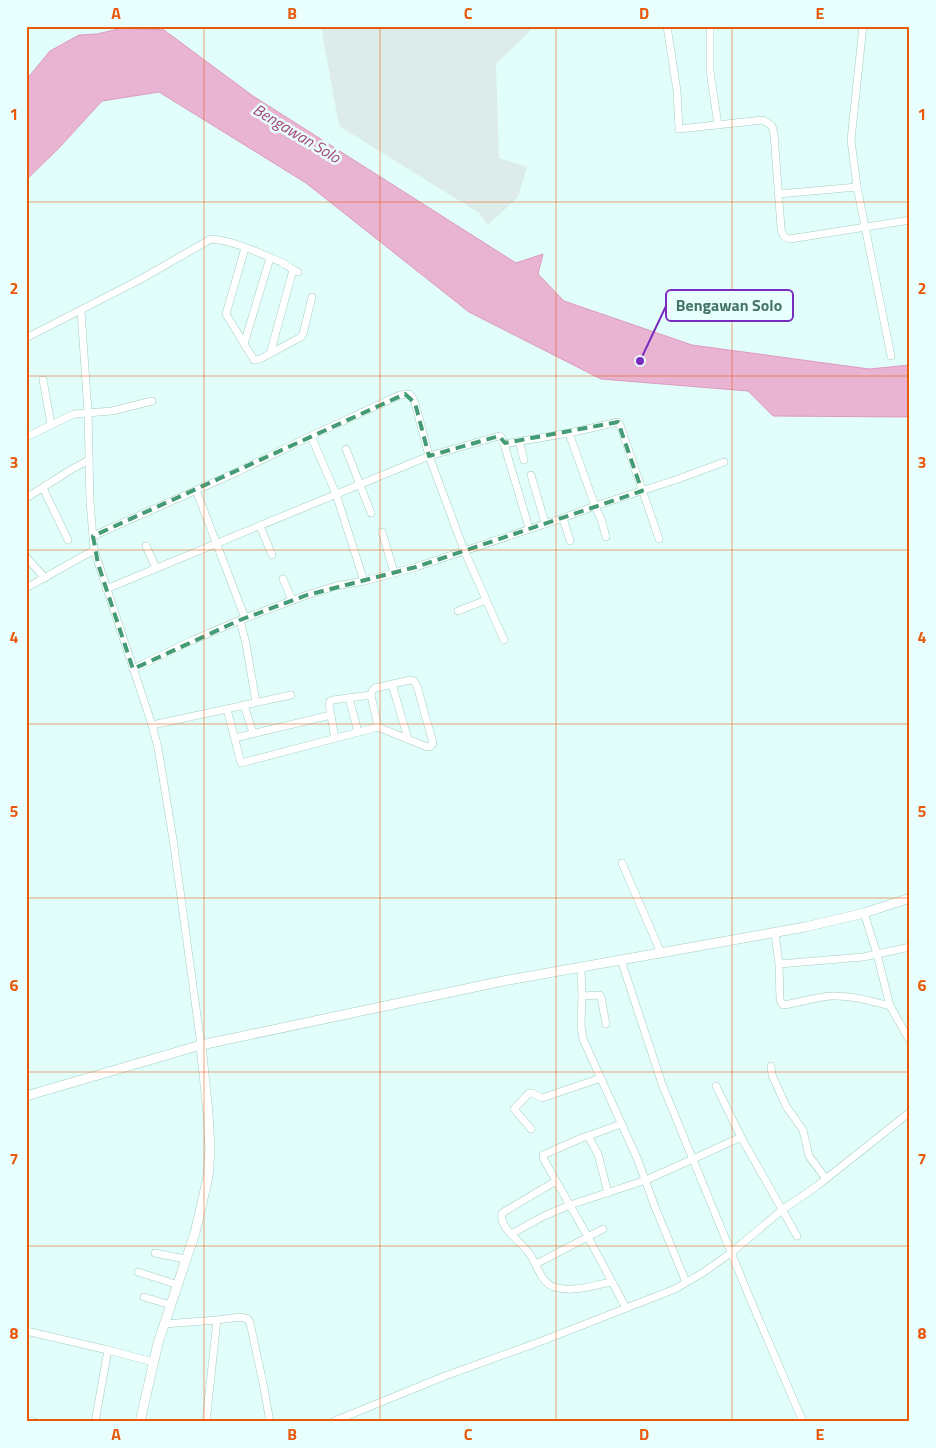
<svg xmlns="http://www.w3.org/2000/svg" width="936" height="1448" viewBox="0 0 936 1448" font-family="'Titillium Web',sans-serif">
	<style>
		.industrial { fill: #ddece9 }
		.water { fill: #e9b4d2; stroke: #dc9abf }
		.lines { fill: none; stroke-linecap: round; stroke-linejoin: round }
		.minor-casing { stroke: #a4cdc2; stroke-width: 8 }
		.tertiary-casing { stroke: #a4cdc2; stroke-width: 10 }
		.minor { stroke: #fff; stroke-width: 7 }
		.tertiary { stroke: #fff; stroke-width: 9 }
		.marked { fill: none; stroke: #439c75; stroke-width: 4; stroke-dasharray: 10 6; stroke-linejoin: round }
		.grid { fill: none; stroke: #e8590c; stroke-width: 1; stroke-opacity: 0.55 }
		.labels { text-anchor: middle; stroke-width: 5; stroke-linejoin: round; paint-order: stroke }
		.water-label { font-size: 16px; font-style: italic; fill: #a34579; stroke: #e9fffd }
		.leader { fill: none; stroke: #7b2cbf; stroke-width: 2 }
		.callout-dot { fill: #7b2cbf; stroke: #e9fffd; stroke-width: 2 }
		.callout { fill: #e9fffd; stroke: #7b2cbf; stroke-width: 2 }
		.callout-label { font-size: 16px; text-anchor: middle; font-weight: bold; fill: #467766 }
		.neatline { fill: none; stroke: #e8590c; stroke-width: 2 }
		.grid-label { font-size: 16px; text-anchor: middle; font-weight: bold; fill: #e8590c }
	</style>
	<rect width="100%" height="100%" fill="#e1fefb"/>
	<!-- industrial -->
	<path class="industrial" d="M321,26h214l-39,38 3,94 28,9 -9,30 -30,28 -9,-12 -140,-87z"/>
	<!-- water -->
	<path class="water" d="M123,28l41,2 89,66 263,167 27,-9 -5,20 26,27 128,44 177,24 41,-4v52l-137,-1 -25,-25 -147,-12 -132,-67 -163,-129 -147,-91 -57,9 -45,49 -31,30v-100l24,-29 29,-16 18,-1z"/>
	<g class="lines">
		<defs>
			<g id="minor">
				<path d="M667,26l10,65 2,38 84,-9 9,6 2,8 7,94c1,7 2,9 9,11l120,-19"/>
				<path d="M710,26v45l8,54"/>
				<path d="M863,26l-12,114 6,47 34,169"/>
				<path d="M779,194l78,-7"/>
				<path d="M245,248l-19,66 28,46 6,-1 41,-22 2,-3 9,-37"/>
				<path d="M81,311l7,101 2,89 4,49 58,175 6,23 15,91 28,206"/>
				<path d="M26,338l115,-59 70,-40c21,1 51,15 70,23 6,3 11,8 17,10"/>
				<path d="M244,344l26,-86"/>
				<path d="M270,354l23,-84"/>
				<path d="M43,380l8,44"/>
				<path d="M569,433l26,73 6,13 5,18"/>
				<path d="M311,436l25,58 28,87"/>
				<path d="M26,437l48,-23 38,-3 40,-10"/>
				<path d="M519,441l5,19"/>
				<path d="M504,444l65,-11 49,-11 2,3 39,114"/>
				<path d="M346,449l25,64"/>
				<path d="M531,475l14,48"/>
				<path d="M43,488l25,52"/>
				<path d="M196,490l49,128"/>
				<path d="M26,498l46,-29 17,-9"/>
				<path d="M563,518l7,23"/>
				<path d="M260,526l12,29"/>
				<path d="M382,532l12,40"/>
				<path d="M93,536l144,-64 74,-36 89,-41 9,-1 3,3 3,6 14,53 35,94 40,90"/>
				<path d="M146,546l10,22"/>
				<path d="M26,557l19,21"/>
				<path d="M283,579l9,21"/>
				<path d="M26,588l68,-38"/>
				<path d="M106,589l323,-133 70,-20 2,1 3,7 25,84"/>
				<path d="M458,611l28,-11"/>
				<path d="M240,620l6,24 10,58"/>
				<path d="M133,669l58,-28 49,-21 67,-25 29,-9 28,-5 52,-14 147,-49 32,-12 83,-27 46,-17"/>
				<path d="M392,684l16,55"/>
				<path d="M349,698l9,34"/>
				<path d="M244,705l9,28"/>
				<path d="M227,709l14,54 137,-36 49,20 4,-1 2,-3 -16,-57 -3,-5 -4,-1 -35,8 -3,3 -1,4 7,32"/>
				<path d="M152,725l139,-30"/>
				<path d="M235,738l96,-23"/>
				<path d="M335,738l-6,-33 1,-4 3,-1 38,-5"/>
				<path d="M622,863l39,90"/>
				<path d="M864,913l13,41 13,52 20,35"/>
				<path d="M775,933l4,31 1,36 3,5c16,-2 32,-8 48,-9 19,-1 40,5 59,10"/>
				<path d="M621,960l41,124 89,217 52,121"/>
				<path d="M779,964l84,-7 47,-10"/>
				<path d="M581,967l1,29 -1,29 2,14 54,119 18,49 31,75"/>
				<path d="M582,996l18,-1 1,2 5,27"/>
				<path d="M771,1066l1,9 14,31 17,24 6,26 17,23"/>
				<path d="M716,1086l25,51 56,99"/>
				<path d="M531,1129l-17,-20 15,-16h3l10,5 59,-20"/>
				<path d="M588,1136l33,-12"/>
				<path d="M556,1181l-54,32c-4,15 20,29 27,40 8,11 12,30 25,34 19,6 40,-2 58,-5"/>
				<path d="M608,1193l-10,-39 -10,-18 -4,1 -41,18v3l45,79 38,71"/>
				<path d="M511,1234l33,-18 26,-11 76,-25 47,-21 48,-22"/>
				<path d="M155,1253l30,6"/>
				<path d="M536,1264l67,-35"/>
				<path d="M138,1272l40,13"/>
				<path d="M144,1297l27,8"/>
				<path d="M164,1324l53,-4 23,-3 8,2 2,4 13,60 7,39"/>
				<path d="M26,1331l82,19 45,12"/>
				<path d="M26,1421l9,1"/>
				<path d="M95,1422l13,-72"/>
				<path d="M206,1422l11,-102"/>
				<path d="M332,1422l113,-46 97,-35 133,-52 29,-17 28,-20 50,-42 35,-24 93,-74"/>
			</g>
			<g id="tertiary">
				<path d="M26,1096l175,-51 302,-64 302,-54 59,-14 46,-15"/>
				<path d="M140,1422l18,-79 37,-110 13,-56 2,-27 -2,-37 -7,-68"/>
			</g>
		</defs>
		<!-- minor casing -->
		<use href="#minor" class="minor-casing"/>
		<!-- tertiary casing -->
		<use href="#tertiary" class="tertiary-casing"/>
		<!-- minor -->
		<use href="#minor" class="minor"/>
		<!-- tertiary -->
		<use href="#tertiary" class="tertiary"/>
	</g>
	<!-- marked area -->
	<path class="marked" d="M405,394l10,9 14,53 70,-20 6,7 113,-21 24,69 -226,76 -109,28 -67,25 -107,49 -35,-105 -5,-28z"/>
	<!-- grid -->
	<path class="grid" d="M204,26v1396M380,26v1396M556,26v1396M732,26v1396M26,202h884M26,376h884M26,550h884M26,724h884M26,898h884M26,1072h884M26,1246h884"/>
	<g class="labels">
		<!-- water labels -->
		<g class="water-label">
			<text transform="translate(297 133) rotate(31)" y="6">Bengawan Solo</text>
		</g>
	</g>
	<!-- callouts -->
	<path class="leader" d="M640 361L666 306"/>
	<circle class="callout-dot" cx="640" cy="361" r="5"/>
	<rect class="callout" x="666" y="290" width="127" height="31" rx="5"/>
	<g class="callout-label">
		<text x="729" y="311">Bengawan Solo</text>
	</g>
	<!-- border -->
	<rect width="936" height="1448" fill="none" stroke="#e9fffd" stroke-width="55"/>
	<rect x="28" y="28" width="880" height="1392" class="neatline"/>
	<g class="grid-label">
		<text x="116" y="19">A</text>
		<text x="292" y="19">B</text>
		<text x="468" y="19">C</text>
		<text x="644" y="19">D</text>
		<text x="820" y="19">E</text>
		<text x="14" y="120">1</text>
		<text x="922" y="120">1</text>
		<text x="14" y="294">2</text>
		<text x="922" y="294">2</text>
		<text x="14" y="468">3</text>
		<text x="922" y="468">3</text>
		<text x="14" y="643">4</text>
		<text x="922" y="643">4</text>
		<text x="14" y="817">5</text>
		<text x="922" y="817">5</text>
		<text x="14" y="991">6</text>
		<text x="922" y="991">6</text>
		<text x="14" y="1165">7</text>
		<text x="922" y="1165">7</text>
		<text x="14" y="1339">8</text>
		<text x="922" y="1339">8</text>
		<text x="116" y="1440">A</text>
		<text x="292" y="1440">B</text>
		<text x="468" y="1440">C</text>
		<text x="644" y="1440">D</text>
		<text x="820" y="1440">E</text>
	</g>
</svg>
